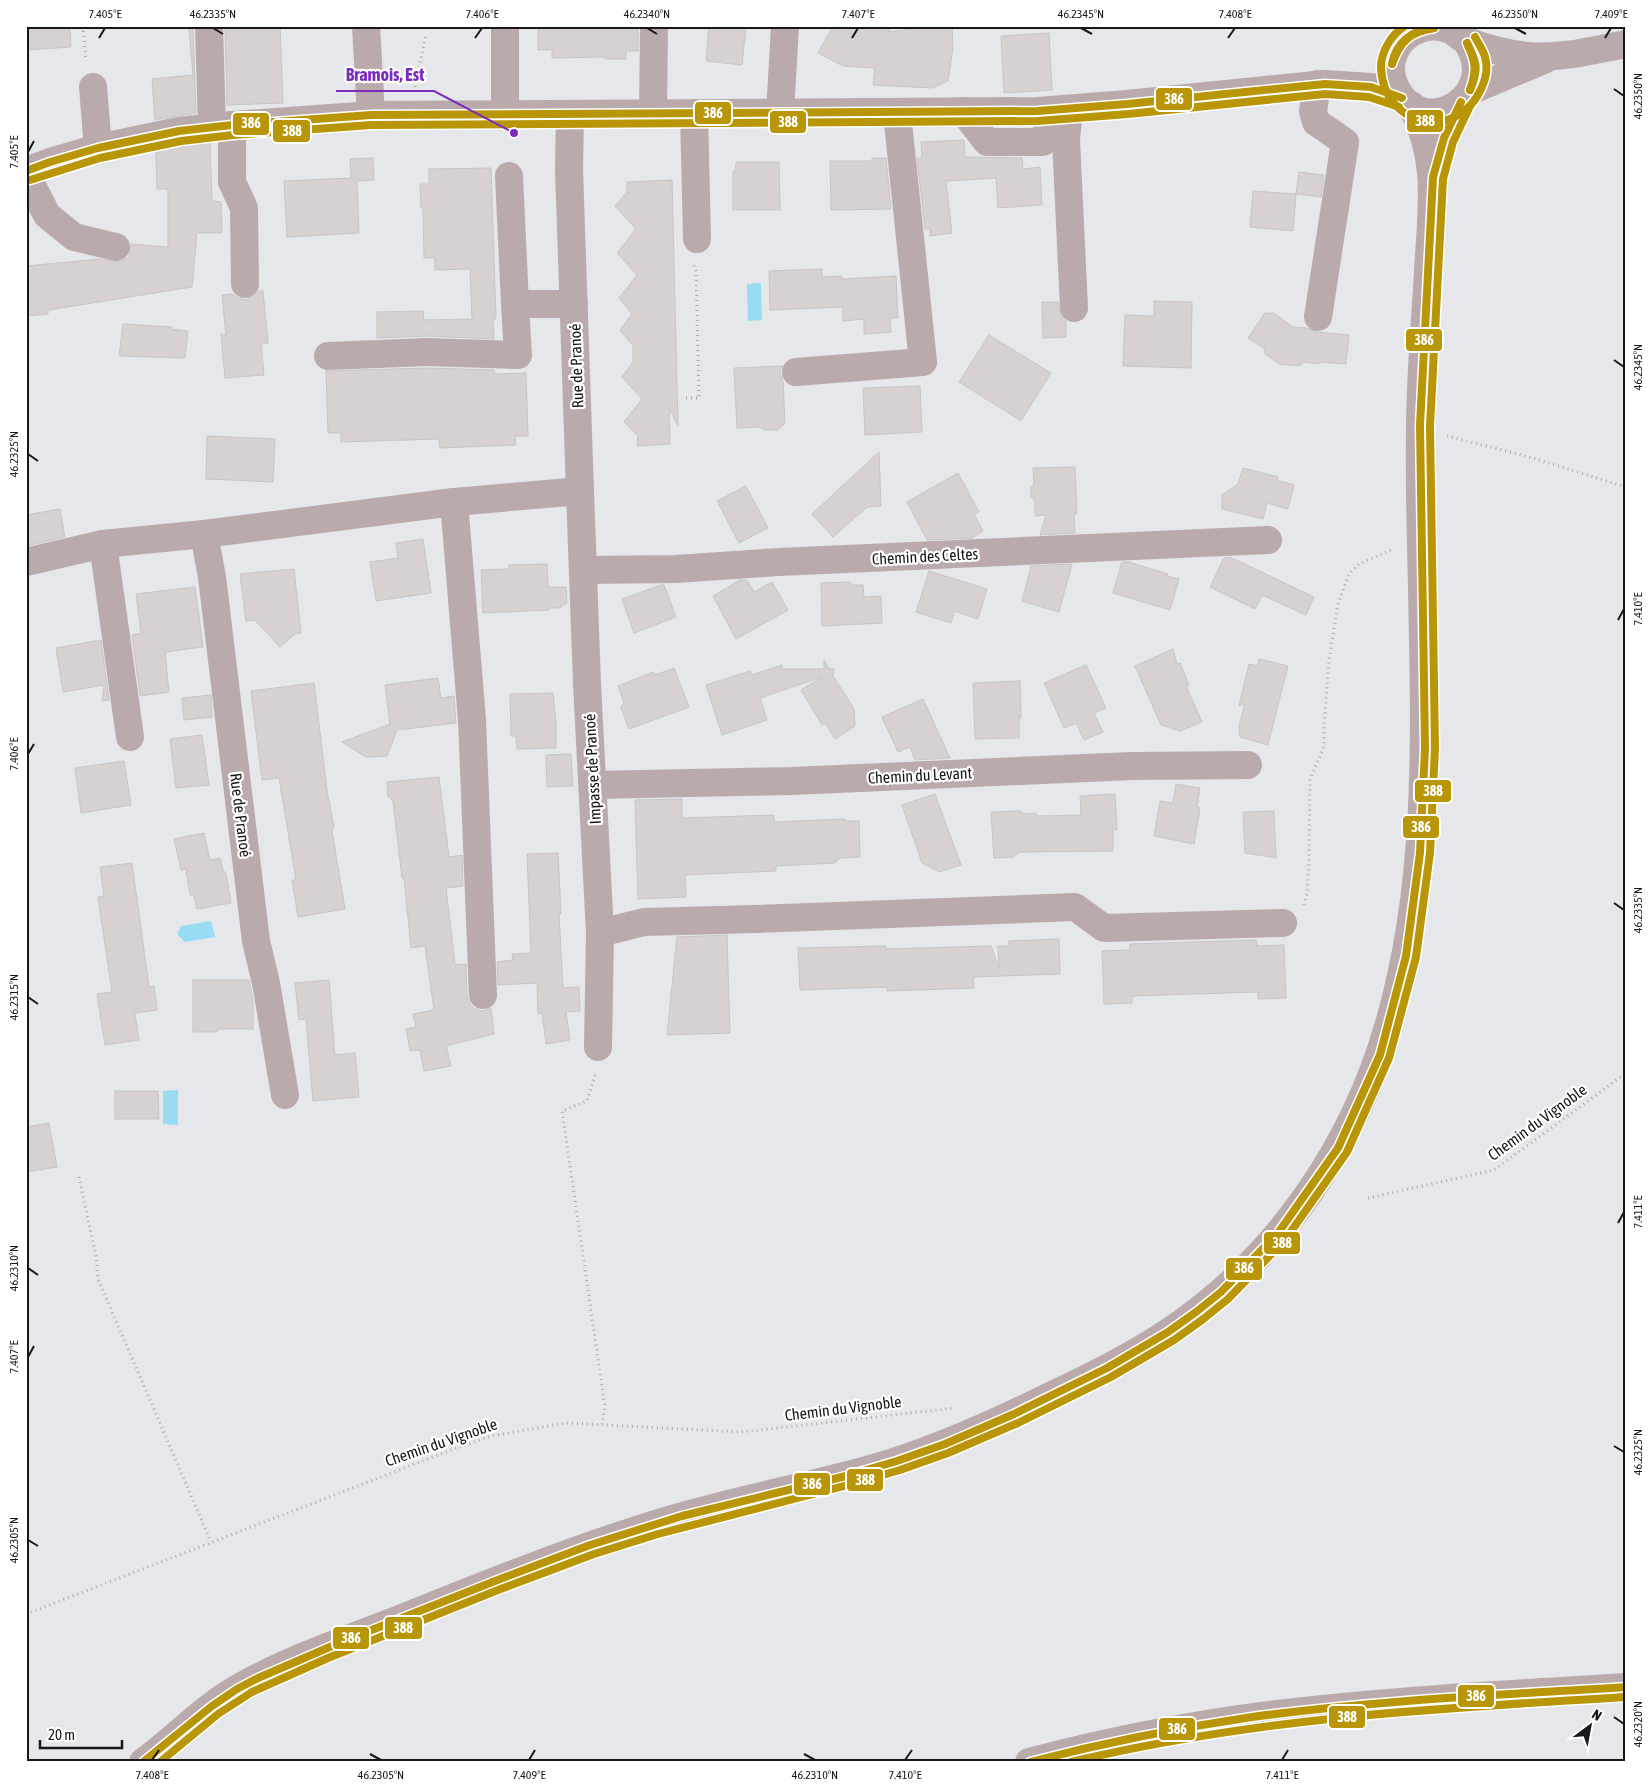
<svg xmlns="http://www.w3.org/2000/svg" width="1652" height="1788" viewBox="0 0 1652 1788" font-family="'Asap Condensed',sans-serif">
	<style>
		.water { fill: #97dcf2 }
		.building { fill: #d8d1d1; stroke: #c6c5c7 }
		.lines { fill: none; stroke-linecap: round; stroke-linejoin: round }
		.path { stroke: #b2a8a9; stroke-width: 3; stroke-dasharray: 1 4; stroke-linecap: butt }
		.minor { stroke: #baaaab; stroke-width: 28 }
		.bus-1-casing { stroke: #fff; stroke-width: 11 }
		.bus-2-casing { stroke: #fff; stroke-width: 11 }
		.bus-1 { stroke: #b99608; stroke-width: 8 }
		.bus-2 { stroke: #b99608; stroke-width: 8 }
		.ticks { fill: none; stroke: #171719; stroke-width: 2 }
		.labels { text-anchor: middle; stroke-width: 4.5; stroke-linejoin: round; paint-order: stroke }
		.street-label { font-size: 16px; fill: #171719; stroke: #fff }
		.leader { fill: none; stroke: #7b2cbf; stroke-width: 2 }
		.callout-dot { fill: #7b2cbf; stroke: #fff; stroke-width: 2 }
		.callout-label { font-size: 18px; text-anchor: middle; font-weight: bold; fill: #7b2cbf; stroke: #fff; stroke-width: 4.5; stroke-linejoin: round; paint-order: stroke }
		.line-badge { stroke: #fff; stroke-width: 2 }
		.badge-label { font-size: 14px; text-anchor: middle; font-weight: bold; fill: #fff }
		.neatline { fill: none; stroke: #171719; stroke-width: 2 }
		.ticks-label { font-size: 12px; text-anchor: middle; fill: #171719 }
	</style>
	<rect width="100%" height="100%" fill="#e5e7ea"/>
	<!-- water -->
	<g class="water">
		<path d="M761,283l1,37 -14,1 -1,-37z"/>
		<path d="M211,921l4,16 -30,5 -8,-8 4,-8z"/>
		<path d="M178,1090v35l-15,-1v-33z"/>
	</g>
	<!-- building -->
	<g class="building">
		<path d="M26,26h44l1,21 -45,3z"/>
		<path d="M280,26l3,77 -56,2 -2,-78z"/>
		<path d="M538,26h100v25h-12v8h-20l-3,-2 -51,1v-8h-14z"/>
		<path d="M709,26h37l-4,39 -36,-4z"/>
		<path d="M833,26h56v6l45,-6h18l1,22 -5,33 -16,7 -59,-3 2,-17 -32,-2 -25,-13z"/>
		<path d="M189,29h4l3,84 -41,7 -3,-41 41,-4z"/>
		<path d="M1049,33l3,57 -48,3 -3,-57z"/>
		<path d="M964,140l1,17 57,1 1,11 17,-2 2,38 -44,3 -2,-30 -50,3 6,52 -22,3v-7h-5l-8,-71h5l-1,-16z"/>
		<path d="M210,143l2,58 9,1 1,31h-25l-5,54 -144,23v4l-22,2v-50l74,-7 20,3 9,-5 2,-13 37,3v-58h-11l-1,-37 25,-6z"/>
		<path d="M373,158l1,22 -17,1 2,52 -72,4 -3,-56 67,-3 -1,-19z"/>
		<path d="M872,158h14l5,51 -60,1 -1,-49h42z"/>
		<path d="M736,162h43l1,48h-47v-39l2,1z"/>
		<path d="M491,168l5,151 -3,-1 1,21 -66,-3 -51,2v-26l46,-1 1,9 48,-1 -2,-50 -35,1v-12h-11l-1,-51 -2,1 -1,-24h9v-15z"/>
		<path d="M1299,172l25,3 -3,22 -25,-3z"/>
		<path d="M672,180l6,246 -9,-18 1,36 -33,2 1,-10 -14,-14 18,-23 -20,-22 11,-15v-16l-13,-16 12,-16 -13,-16 18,-23 -20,-22 19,-24 -21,-23 12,-14v-10z"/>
		<path d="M1253,191l43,3 -3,37 -43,-4z"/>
		<path d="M822,269v8l20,-1 -1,3 55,-3 2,42h-8l1,14 -27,2v-15l-21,2v-14l-73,3 -1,-39z"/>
		<path d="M259,291h4l5,52 -7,1 3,31 -39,3 -4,-44 5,1 -4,-40 11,-1 5,4 8,2 7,-3z"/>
		<path d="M1154,301l38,1 -1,66 -68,-2 2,-51 29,1z"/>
		<path d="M1042,302h16l3,14 5,5v16l-23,1z"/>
		<path d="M1265,313h9l19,14 14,1 9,4 33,3 -3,29 -27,-2v2l-15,-2 -5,4 -20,-2 -15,-11 1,-4 -17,-11z"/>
		<path d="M123,324l49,3 -1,2 17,2 -3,27 -66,-2z"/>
		<path d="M989,335l62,38 -30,48 -62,-39z"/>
		<path d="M782,366l-2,7 3,8 2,42 -7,7h-13l-5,-3 -23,1 -3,-60z"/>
		<path d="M427,368l67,2 1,4 31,-1 2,63h-13l1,9 -76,3 -1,-9 -98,3v-9h-13l-2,-62z"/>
		<path d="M920,386l2,46 -57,3 -2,-47z"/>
		<path d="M207,436l68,3 -2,43 -67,-3z"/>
		<path d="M879,452l2,54 -14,1 -34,30 -21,-23z"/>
		<path d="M1075,467l2,47h-3l1,19 -35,2 6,-20 -11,1v-15l-4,-4v-10l3,-3 -1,-16z"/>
		<path d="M1243,468l35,9 -1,3 17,5 -6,24 -21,-6 -4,16 -41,-10v-14l16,-11z"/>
		<path d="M958,473l21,39 -5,2 9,17 -11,7 -45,2 -20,-38z"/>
		<path d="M746,486l22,42 -29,15 -22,-42z"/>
		<path d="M60,509l5,28 -39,9v-31z"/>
		<path d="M423,539l8,54 -55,8 -6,-39 28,-4 -2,-15z"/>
		<path d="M1230,557l84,40 -8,18 -44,-20 -7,14 -45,-22 14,-29z"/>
		<path d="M1122,562h7l39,12 -1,2 12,3 -9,31 -57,-17z"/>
		<path d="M547,564l1,23h18l1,16 -8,5h-10v2l-66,3 -2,-43 28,-1v-4z"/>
		<path d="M1072,564l-13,48 -37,-11 9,-35z"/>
		<path d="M294,569l7,64 -6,1 -15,13 -25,-27 -9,1 -6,-47z"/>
		<path d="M929,571l58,18 -9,30 -23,-8 -4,12 -35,-11z"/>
		<path d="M740,580h7l7,12 18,-10 16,28 -52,29 -23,-43z"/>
		<path d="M850,582l3,3h10l1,12 17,-1 1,27 -60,3 -1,-43z"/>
		<path d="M661,585h3l12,32 -42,16 -12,-34z"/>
		<path d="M195,587l8,60 -38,5 4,40 -29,4 -8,-61 9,-2 -5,-39z"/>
		<path d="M101,640l8,60 -7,1 2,-16 -41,7 -7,-44z"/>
		<path d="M1173,649l4,15 3,-1 9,22 -3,1 16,36 -22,9 -19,-6 -26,-59z"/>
		<path d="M1259,659l29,7 -20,79 -28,-8 -1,-11 6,-22 -6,2 10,-42 8,2z"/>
		<path d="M824,660l5,9h5v4l-2,1 22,35 1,17 -20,13 -10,-16 -3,2 -21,-35 21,-13 -62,21 7,22 -45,15 -16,-50 44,-14 2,4 30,-10v4h42z"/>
		<path d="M1086,665l20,43 -12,5 9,19 -19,8 -8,-17 -12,5 -20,-45z"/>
		<path d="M674,668l15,39 -60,22 -8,-21 3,-6 -6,-16 35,-14 2,3z"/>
		<path d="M438,678l3,20 13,-2 2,27 -59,7 -10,26 -21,1 -24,-15 48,-18 -5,-39z"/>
		<path d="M1020,681l1,37h-2v20l-44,1 -2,-56z"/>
		<path d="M314,683l13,107 7,37 -2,4 13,78 -47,8 -6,-37h4l-17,-102 -17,2 -11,-89z"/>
		<path d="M553,693l3,31v24l-39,1 -1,-13h-5l-1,-42z"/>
		<path d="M211,695l1,22 -28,3 -2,-22z"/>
		<path d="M923,699l27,59 -35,2 -5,-13 -12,5 -16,-35z"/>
		<path d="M202,735l7,50 -33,3 -6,-49z"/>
		<path d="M571,754l2,32 -26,1 -1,-32z"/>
		<path d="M124,761l7,44 -50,8 -6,-45z"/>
		<path d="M439,777l10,80 13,-2 1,31 -17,2 9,77 11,-1 1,32 3,8 5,5 8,2 8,-3 3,26 -48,12 5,20 -27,5 -4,-21 -10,1 -4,-22 10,-2 -3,-13 21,-4 -9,-64 -14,2 -7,-70h-2l-9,-77 -5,-5 -1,-14z"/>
		<path d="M1176,784l24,4 -3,19 3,1 -6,36 -40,-8 6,-35 13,2z"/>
		<path d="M935,794l26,71 -21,7 -18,-9 -20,-58z"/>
		<path d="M1115,794l2,36 -4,-1v22l-94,1 -5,5 -20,1 -3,-46 30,-1 2,3 13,-1v3l45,-1 -1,-19z"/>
		<path d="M682,799v19l92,-3v7l70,-3 3,2h12l1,36 -20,1 -5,5 -59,3v5l-91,4 1,22 -48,2 -3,-99z"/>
		<path d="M1274,811l2,47 -31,-5 -2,-41z"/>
		<path d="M204,833l6,27 10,-2 3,12 3,3 5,30 -34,6 -3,-14h-4l-4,-26 -5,1 -7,-31z"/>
		<path d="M558,853l3,61h-2l4,74 16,-1 1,24 -14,1 4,28 -24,4 -4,-31 -4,1 -1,-31 -39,2 -1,-23 16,-2 -1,-6 19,-1 -4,-99z"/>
		<path d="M132,863l17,124 5,-1 3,24 -22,3 4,27 -34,5 -8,-51 15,-2 -14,-95 6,-1 -4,-29z"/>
		<path d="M727,935l3,98 -63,2 10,-98z"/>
		<path d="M1059,939l1,35 -87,3 1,11 -87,3v-4l-87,3 -2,-42 88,-2v3l105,-3 8,22 -1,-22h11v-5z"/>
		<path d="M1256,940l1,6 27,-1 2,53 -28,1v-7l-126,4v7l-28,1 -2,-53 28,-1v-6z"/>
		<path d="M193,980h56l4,20v29h-33l-3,3h-24z"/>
		<path d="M329,980l6,75 20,-2 4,44 -46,4 -7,-82 -7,1 -4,-37z"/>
		<path d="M115,1091h43l1,28h-44z"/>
		<path d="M49,1123l8,44 -31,5v-45z"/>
	</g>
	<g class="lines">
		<!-- path -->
		<g class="path">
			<path d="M83,26l3,35"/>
			<path d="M415,87l11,-52"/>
			<path d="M686,398h13l-3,-127 -2,-6"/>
			<path d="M1447,436l79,20 100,31"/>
			<path d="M1304,905l3,-12 2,-31 1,-83 14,-32v-21l5,-66 9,-56 11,-30 10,-10 34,-15"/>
			<path d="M595,1075l-8,26 -25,10 43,296 -3,17"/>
			<path d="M79,1177l17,80 2,22 113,263"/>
			<path d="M1368,1198l126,-28 132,-97"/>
			<path d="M26,1614l425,-164 40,-14 75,-13 175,9 214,-24"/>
		</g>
		<!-- minor -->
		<g class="minor">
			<path d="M209,26l3,102"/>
			<path d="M366,26l5,89"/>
			<path d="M505,26v89"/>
			<path d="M1466,41c37,52 -39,100 -68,51 -8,-13 -9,-28 -3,-41 9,-20 34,-30 55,-21 7,3 12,10 19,12 19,7 39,12 59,14 33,3 66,-6 98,-12"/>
			<path d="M1317,84l-4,27 3,11 29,20 -27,175"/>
			<path d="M93,87l5,61"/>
			<path d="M1470,91l76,-32"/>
			<path d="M1069,109l-3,31 8,168"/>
			<path d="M963,111l24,31h56l10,-32"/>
			<path d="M694,113l3,126"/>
			<path d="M780,113l5,-87"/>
			<path d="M570,114l-1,56 11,321 7,193 13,249 -2,114"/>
			<path d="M653,114l1,-88"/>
			<path d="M232,125v57l12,26 1,76"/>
			<path d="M26,171l24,-9 48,-14 81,-17 53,-6 139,-10 667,-4 89,-7 198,-20 46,3 31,11"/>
			<path d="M1434,173l10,-35 17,-36"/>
			<path d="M26,174l21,41 27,22 42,10"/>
			<path d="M509,176l6,128"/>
			<path d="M328,356l99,-4 91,3 -3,-51h59"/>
			<path d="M796,372l127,-10 -26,-249"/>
			<path d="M454,502l18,218 11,275"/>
			<path d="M204,534l8,43 44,364 10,42 19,112"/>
			<path d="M103,544l27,193"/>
			<path d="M26,562l77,-18 101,-10 250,-32 126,-11"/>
			<path d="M583,570l93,-1 103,-7 489,-22"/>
			<path d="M593,785l199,-4 340,-15 116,-1"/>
			<path d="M600,933l44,-11 112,-3 319,-12 29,21 179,-5"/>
			<path d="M143,1762c33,-24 61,-55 97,-75 48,-27 105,-47 157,-67 83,-33 166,-67 252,-94 74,-24 151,-37 225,-58 59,-17 115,-42 170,-69 47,-22 96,-46 139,-77 99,-71 171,-178 205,-295 42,-142 37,-291 34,-437 -1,-53 -3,-106 -2,-159 0,-53 5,-106 8,-159 3,-60 13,-112 -17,-167"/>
			<path d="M1029,1762c84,-22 171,-39 257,-49 113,-13 226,-19 340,-26"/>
		</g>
		<defs>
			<g id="bus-1">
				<path d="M1467,43c10,19 12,27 3,47"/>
				<path d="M1467,43c9,19 10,27 3,47"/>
				<path d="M1392,64c4,-22 20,-34 42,-36"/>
				<path d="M1392,64c8,-23 18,-32 42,-36"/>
				<path d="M26,171l24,-9 48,-14 81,-17 53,-6 139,-10 667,-4 89,-7 198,-20 46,3 31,11"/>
				<path d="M143,1762l69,-56 25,-17 21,-11 81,-35 156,-62 95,-36 92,-29 164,-40 51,-15 48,-17 69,-30 93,-46 61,-36 28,-20 25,-20 57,-59 60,-85 42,-93 26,-99 14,-103 5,-105 -5,-323 13,-248 11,-39 17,-36"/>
				<path d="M1030,1762c73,-19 147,-34 222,-45 124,-17 249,-22 374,-30"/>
			</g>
			<g id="bus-2">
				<path d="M1405,26c-13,8 -24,25 -24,41 2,61 77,76 101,20 4,-9 6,-20 3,-30 -2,-7 -7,-14 -10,-20"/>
				<path d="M30,180l70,-22 81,-17 52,-6 138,-10 667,-4 90,-7 197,-20 44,3 30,10"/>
				<path d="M160,1762l58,-48 34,-22 76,-34 170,-68 96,-36 64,-20 190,-49 52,-15 48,-17 70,-30 93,-46 63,-37 28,-20 26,-21 57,-59 62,-88 42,-94 27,-101 14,-104 5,-105 -5,-322 13,-247 10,-37 17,-36"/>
				<path d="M1071,1762c184,-44 367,-54 555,-65"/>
			</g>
		</defs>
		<!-- bus-1 casing -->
		<use href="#bus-1" class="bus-1-casing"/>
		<!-- bus-2 casing -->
		<use href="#bus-2" class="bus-2-casing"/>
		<!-- bus-1 -->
		<use href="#bus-1" class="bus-1"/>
		<!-- bus-2 -->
		<use href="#bus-2" class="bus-2"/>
	</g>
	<!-- ticks -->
	<path class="ticks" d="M213,28l10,6M647,28l10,6M1081,28l11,6M1515,28l11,6M99,38l6,-10M475,38l7,-10M852,38l6,-10M1228,38l7,-10M1605,38l6,-10M1614,89l10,7M28,152l6,-11M1614,360l10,7M28,454l10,7M1618,620l6,-11M28,754l6,-10M1614,903l10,7M28,997l10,7M1618,1223l6,-11M28,1268l10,7M28,1357l6,-11M1614,1446l10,6M28,1540l10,6M1614,1717l10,7M370,1754l11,6M804,1754l11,6M152,1760l7,-10M529,1760l6,-10M905,1760l7,-10M1282,1760l6,-10"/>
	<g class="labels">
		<!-- street labels -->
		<g class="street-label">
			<text transform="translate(576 366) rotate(-92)" y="6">Rue de Pranoé</text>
			<text transform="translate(925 556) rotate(-3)" y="6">Chemin des Celtes</text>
			<text transform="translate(592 769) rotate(-93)" y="6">Impasse de Pranoé</text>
			<text transform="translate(920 775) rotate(-3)" y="6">Chemin du Levant</text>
			<text transform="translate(241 815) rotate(83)" y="6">Rue de Pranoé</text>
			<text transform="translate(1537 1122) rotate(-36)" y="6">Chemin du Vignoble</text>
			<text transform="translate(843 1408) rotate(-7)" y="6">Chemin du Vignoble</text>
			<text transform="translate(441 1442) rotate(-19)" y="6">Chemin du Vignoble</text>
		</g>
	</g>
	<!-- callouts -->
	<path class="leader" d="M514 133L434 91H336"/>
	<circle class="callout-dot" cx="514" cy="133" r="5"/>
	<g class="callout-label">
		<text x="385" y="81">Bramois, Est</text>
	</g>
	<g class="line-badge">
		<rect x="1155" y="87" width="38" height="24" rx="5" fill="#b99608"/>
		<rect x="694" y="101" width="38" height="24" rx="5" fill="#b99608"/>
		<rect x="1406" y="109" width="38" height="24" rx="5" fill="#b99608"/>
		<rect x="769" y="110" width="38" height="24" rx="5" fill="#b99608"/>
		<rect x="232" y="112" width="38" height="24" rx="5" fill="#b99608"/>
		<rect x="272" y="119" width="39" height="24" rx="5" fill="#b99608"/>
		<rect x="1405" y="328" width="38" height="24" rx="5" fill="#b99608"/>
		<rect x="1414" y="779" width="38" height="24" rx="5" fill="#b99608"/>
		<rect x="1402" y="815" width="38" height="24" rx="5" fill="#b99608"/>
		<rect x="1263" y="1231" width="38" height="24" rx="5" fill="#b99608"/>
		<rect x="1225" y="1257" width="38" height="24" rx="5" fill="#b99608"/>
		<rect x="846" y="1468" width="38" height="24" rx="5" fill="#b99608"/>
		<rect x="793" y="1472" width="38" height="24" rx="5" fill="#b99608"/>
		<rect x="384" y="1616" width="39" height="24" rx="5" fill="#b99608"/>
		<rect x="332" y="1626" width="38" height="24" rx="5" fill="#b99608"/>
		<rect x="1457" y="1684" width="38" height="24" rx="5" fill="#b99608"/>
		<rect x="1328" y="1705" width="38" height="24" rx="5" fill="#b99608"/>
		<rect x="1158" y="1717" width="38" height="24" rx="5" fill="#b99608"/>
	</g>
	<g class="badge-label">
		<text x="1174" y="104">386</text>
		<text x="713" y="118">386</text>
		<text x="1425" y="126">388</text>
		<text x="788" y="127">388</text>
		<text x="251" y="128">386</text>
		<text x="292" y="136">388</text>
		<text x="1424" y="345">386</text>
		<text x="1433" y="796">388</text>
		<text x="1421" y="832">386</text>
		<text x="1282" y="1248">388</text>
		<text x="1244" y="1273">386</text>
		<text x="865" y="1485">388</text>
		<text x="812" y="1489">386</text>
		<text x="403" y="1633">388</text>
		<text x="351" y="1643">386</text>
		<text x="1476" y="1701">386</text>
		<text x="1347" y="1722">388</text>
		<text x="1177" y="1734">386</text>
	</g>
	<!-- border -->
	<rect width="1652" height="1788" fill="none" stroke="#ffffff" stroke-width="55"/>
	<!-- north arrow -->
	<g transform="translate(1590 1726) rotate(32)" stroke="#ffffff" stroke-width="4" paint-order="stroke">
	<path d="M0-4L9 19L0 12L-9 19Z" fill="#171719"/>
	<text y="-8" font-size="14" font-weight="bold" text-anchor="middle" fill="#171719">N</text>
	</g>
	<!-- scale -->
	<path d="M40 1740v8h82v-8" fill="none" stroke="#171719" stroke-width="2.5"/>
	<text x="48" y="1740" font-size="15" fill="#171719" stroke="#ffffff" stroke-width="4" paint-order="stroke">20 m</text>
	<rect x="28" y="28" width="1596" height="1732" class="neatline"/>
	<g class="ticks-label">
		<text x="105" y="18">7.405°E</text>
		<text x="213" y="18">46.2335°N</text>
		<text x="482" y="18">7.406°E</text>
		<text x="647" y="18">46.2340°N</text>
		<text x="858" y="18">7.407°E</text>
		<text x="1081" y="18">46.2345°N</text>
		<text x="1235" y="18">7.408°E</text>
		<text x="1515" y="18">46.2350°N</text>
		<text x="1611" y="18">7.409°E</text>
		<text transform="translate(1638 96) rotate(-90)" y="4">46.2350°N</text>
		<text transform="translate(14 152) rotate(-90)" y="4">7.405°E</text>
		<text transform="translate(1638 367) rotate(-90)" y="4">46.2345°N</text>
		<text transform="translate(14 454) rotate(-90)" y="4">46.2325°N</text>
		<text transform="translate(1638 609) rotate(-90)" y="4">7.410°E</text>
		<text transform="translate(14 754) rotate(-90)" y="4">7.406°E</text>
		<text transform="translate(1638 910) rotate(-90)" y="4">46.2335°N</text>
		<text transform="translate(14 997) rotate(-90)" y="4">46.2315°N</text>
		<text transform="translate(1638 1212) rotate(-90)" y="4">7.411°E</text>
		<text transform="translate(14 1268) rotate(-90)" y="4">46.2310°N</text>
		<text transform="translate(14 1357) rotate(-90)" y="4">7.407°E</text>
		<text transform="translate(1638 1452) rotate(-90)" y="4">46.2325°N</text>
		<text transform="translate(14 1540) rotate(-90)" y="4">46.2305°N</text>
		<text transform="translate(1638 1724) rotate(-90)" y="4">46.2320°N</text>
		<text x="152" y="1779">7.408°E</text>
		<text x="381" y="1779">46.2305°N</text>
		<text x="529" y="1779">7.409°E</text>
		<text x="815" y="1779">46.2310°N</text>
		<text x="905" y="1779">7.410°E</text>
		<text x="1282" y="1779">7.411°E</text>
	</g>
</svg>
